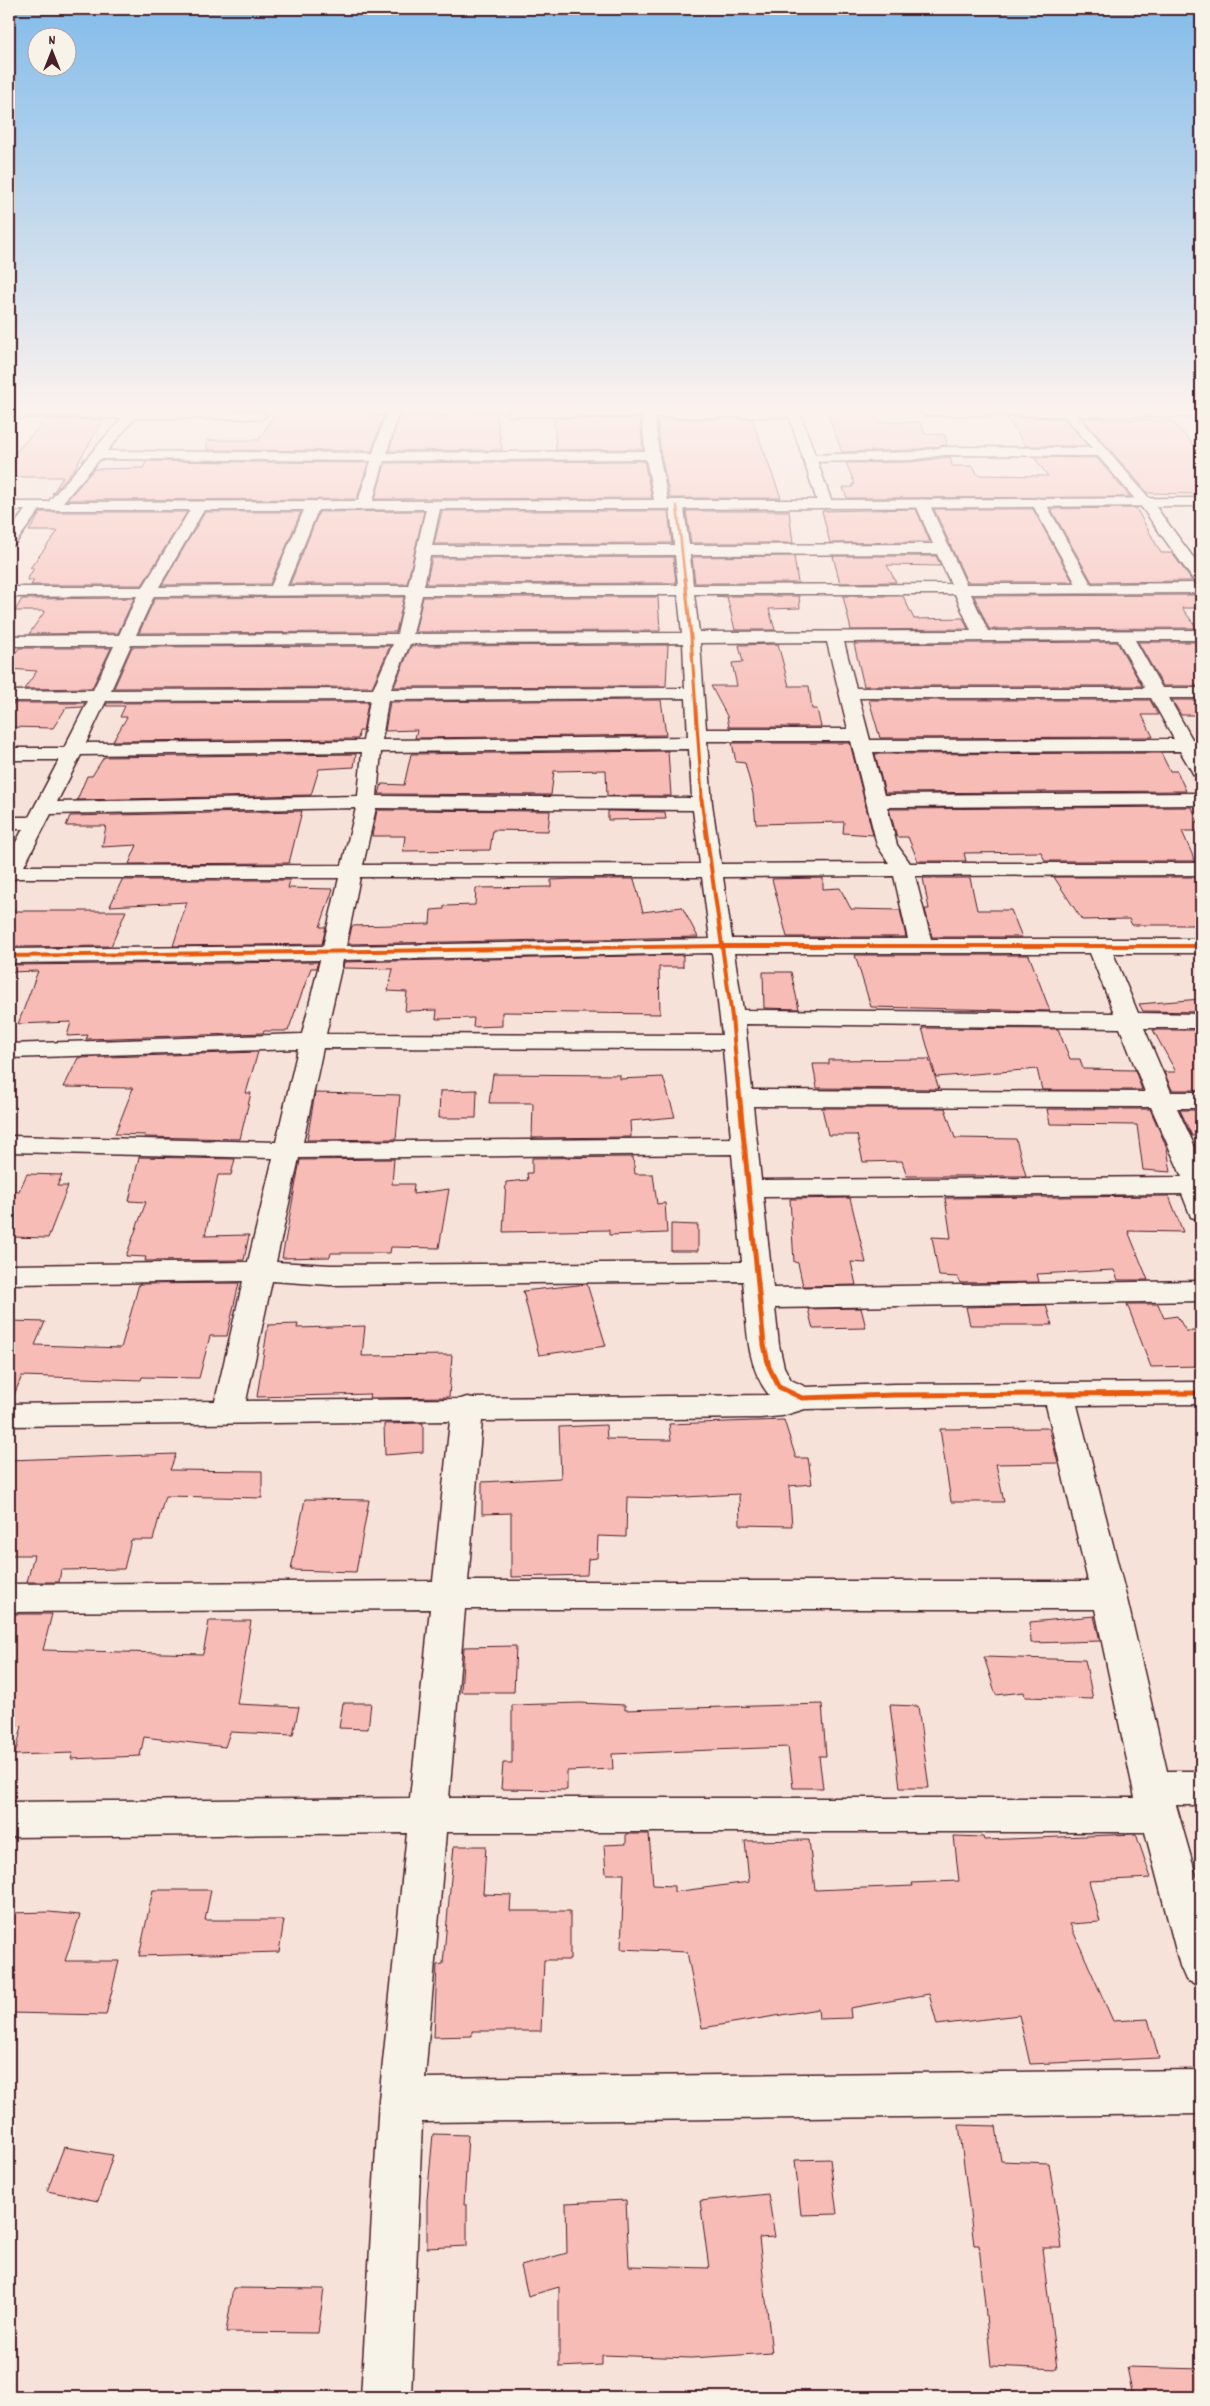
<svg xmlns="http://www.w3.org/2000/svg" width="1210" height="2406" viewBox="0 0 1210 2406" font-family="Dekko,sans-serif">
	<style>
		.building { fill: #f8bcb7; stroke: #4a1f2b }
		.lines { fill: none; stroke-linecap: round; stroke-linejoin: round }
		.street-casing { stroke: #4a1f2b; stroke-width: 3 }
		.secondary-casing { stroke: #4a1f2b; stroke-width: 3 }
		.street { fill: #f7f3e8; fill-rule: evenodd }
		.secondary { fill: #f7f3e8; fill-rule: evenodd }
		.cycleway-far3-casing { stroke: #f7f3e8; stroke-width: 4.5 }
		.cycleway-far2-casing { stroke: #f7f3e8; stroke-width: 5 }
		.cycleway-far1-casing { stroke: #f7f3e8; stroke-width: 6 }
		.cycleway-casing { stroke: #f7f3e8; stroke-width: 8 }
		.cycleway-far3 { stroke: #e8590c; stroke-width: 2.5 }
		.cycleway-far2 { stroke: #e8590c; stroke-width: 3 }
		.cycleway-far1 { stroke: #e8590c; stroke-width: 4 }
		.cycleway { stroke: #e8590c; stroke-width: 5 }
	</style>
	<rect width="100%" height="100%" fill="#f7e2d9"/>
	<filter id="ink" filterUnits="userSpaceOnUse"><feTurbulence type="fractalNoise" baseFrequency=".02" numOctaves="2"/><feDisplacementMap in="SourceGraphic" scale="10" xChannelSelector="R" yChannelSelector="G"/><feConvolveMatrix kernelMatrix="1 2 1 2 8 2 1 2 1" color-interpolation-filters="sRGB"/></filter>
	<g filter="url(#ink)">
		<!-- building -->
		<g class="building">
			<path d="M278,407h44l-2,4 49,-1 -1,6h15l-11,35 -165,-1v-10h52z"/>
			<path d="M615,407h133l1,1z"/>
			<path d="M826,410l46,1 6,11h42l5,12 20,1 2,10 -35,5 -70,2z"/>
			<path d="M449,412h47l6,38 -113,1 10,-35 49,1z"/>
			<path d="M1006,417l58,1 24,28h-62z"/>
			<path d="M554,418l86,1 3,30 -87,1z"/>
			<path d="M1082,418l90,3 29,32v41l-53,-1z"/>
			<path d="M47,419l57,1 -30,49 -22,25 11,-17h-54v-18z"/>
			<path d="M657,419h95l29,79h-111l-9,-43z"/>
			<path d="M950,457l2,9h21l5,9 70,1 -14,-19 63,1 33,39 -283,1 -4,-11h10l-1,-3h3l-9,-21 66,-1z"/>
			<path d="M147,461l221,2 -11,36 -290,1 27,-31 49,-1z"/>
			<path d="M644,461l8,37 -277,1 10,-36z"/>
			<path d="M1136,508l25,45h11l20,28 -100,1 -41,-73z"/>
			<path d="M916,509l14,33 -100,1 -8,-32z"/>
			<path d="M934,509h99l40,73h-106z"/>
			<path d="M424,511l-17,73h-117l29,-72z"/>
			<path d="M442,511h226l4,32 -238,1z"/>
			<path d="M686,511h103l4,32h-102z"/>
			<path d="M41,512h146l-45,73h-111l3,-5h-7l7,-12h-4l28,-37h-29z"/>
			<path d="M205,512h96l-31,72 -108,1z"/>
			<path d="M794,556l4,27h-103l-3,-26z"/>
			<path d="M833,556h103l5,10 -54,-1 9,17 -56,1z"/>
			<path d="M673,557l3,26 -250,1 6,-26z"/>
			<path d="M1201,595v13h-19l15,20 -208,1 -15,-33z"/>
			<path d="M716,596h83l1,12 -31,1 6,21h-40l-8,-33z"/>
			<path d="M843,596h60l11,23 49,-1 5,11 -117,1z"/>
			<path d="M404,597l-8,35 -257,1 16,-35z"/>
			<path d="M423,597h235l2,34 -245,1z"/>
			<path d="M134,598l-16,35 -89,1 16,-23h-30l7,-12z"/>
			<path d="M1117,642l25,44h-278l-10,-42z"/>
			<path d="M1138,642h63v44h-38z"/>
			<path d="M778,644l11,42h20l3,23h5l4,18h-92l-2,-11 -16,-30h26l-5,-23 11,-1 -4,-17z"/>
			<path d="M668,645l-2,41 -272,1 17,-41z"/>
			<path d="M390,646l-18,41 -258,1 18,-41z"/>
			<path d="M19,648h92l-19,40 -68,1 13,-18 -28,-2v-7z"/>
			<path d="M661,700l5,35 -251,3 2,-8 -32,1 5,-29z"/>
			<path d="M869,700h281l8,15h-16l11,22 -273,1z"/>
			<path d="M1172,700h29v15h-20z"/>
			<path d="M368,702l-5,29h-4l-1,8 -245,2 14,-24h-7l5,-11h-19l1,-3z"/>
			<path d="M14,703h71l-2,4 -17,1 -13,20 -44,-1v-17z"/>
			<path d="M732,743h118l23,92 -30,-2 1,-11 -88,2 -3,-30 -8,-31 -9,-1z"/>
			<path d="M668,751l3,45h-64l-1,-26 -52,1 -3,24 -172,-1 3,-10 22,1 7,-31z"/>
			<path d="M1161,753l9,18h7l9,20 -301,2 -10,-39z"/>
			<path d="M356,754l-2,13 -35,2 -8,26 -234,5 10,-24h5l12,-19z"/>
			<path d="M1192,807l9,24h-19l13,30h-150l-4,-9 -77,1 2,8h-48l-10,-24h-11l-8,-28z"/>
			<path d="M377,810l173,1 -2,20 -55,-1 -3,20 -87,1 2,-15h-33z"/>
			<path d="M302,811l-13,52 -160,1 8,-19 -35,2 4,-21h-40l4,-10z"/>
			<path d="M608,811l57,1 1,7 -58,1z"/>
			<path d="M1054,877h147v48h-69l-3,-6 -47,1z"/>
			<path d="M823,878v11l17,-1 11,21 49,1 6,27h-119l-15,-58z"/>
			<path d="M923,878h47l7,32h34l11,27h-90l-7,-28h4z"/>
			<path d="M573,879h61l9,33 39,-5 16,30 -350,7 4,-18 78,-2 1,-14 13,-1v-3l31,-1 1,-17 75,-1v-7z"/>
			<path d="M122,880h168l-2,8 45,1 -13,38h6l-4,17 -149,2 14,-44 -77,4z"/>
			<path d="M9,911h117l-15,35 -102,1z"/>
			<path d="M683,955v12h-24l1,47 -158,-2v14l-29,1 1,-9 -38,1 1,-9 -32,1 2,-19 -19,-1 5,-22 -50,-1 1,-6z"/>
			<path d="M855,955h174l21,56 -179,-4z"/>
			<path d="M318,962l-2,6h-5l-23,63h-24l-1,2 -177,6 2,-4 -21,1 4,-14 -53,2 20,-53 -29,1v-7z"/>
			<path d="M763,972h28l8,37 -35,-1z"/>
			<path d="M1201,999v13l-58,-1 -4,-7z"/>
			<path d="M922,1028l136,1 12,30h10l3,10 52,1 7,20h-100l-5,-21 -101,8z"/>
			<path d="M1153,1030h48v60h-29l-8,-18h12z"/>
			<path d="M258,1052l-12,41h5l-11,46 -96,-2 1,-2 -30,-1 18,-46 -69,-1 14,-29z"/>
			<path d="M929,1059l10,30 -122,-1 -4,-24h16v-4z"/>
			<path d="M493,1074l127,1v4l43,-2 12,40 -45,4 1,16 -99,1 1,-35h-44z"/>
			<path d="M477,1090l-1,28h-37l1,-27z"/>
			<path d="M315,1093l85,2 -4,44 -89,1z"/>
			<path d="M822,1108h123l10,30 61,1 10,37h-119l-5,-15 -39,1 -6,-27h-29z"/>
			<path d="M1047,1109h103l17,39 4,24 -28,-2 -6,-45 -87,-1z"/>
			<path d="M1180,1110h21v26h-9z"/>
			<path d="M139,1157l96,2 -4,16h-13l-13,61 44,-1 -5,25 -99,1 1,-4 -20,-1 20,-54 -17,-1z"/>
			<path d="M633,1157l2,17h18l4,30 8,-1 2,30 -58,2v-5l-106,2 3,-50 22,-2 -1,-7h5v-15z"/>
			<path d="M394,1159l-2,25h22l-1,10 36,-5 -10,59 -48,-1 -1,6h-59l-1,4 -48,1 18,-98z"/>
			<path d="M27,1174l35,1 -5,11h11l-20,52 -39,-1v-47l10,1z"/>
			<path d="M1169,1196l14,36 -55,-1 20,49h-30l-4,-10 -77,4 2,8 -79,1 -2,-6 -19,-1 -7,-39 19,1 -6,-40z"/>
			<path d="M850,1198l16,65 -15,-1 5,23 -53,1 -5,-23 -4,-1 -4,-63z"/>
			<path d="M671,1224l27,1v26h-27z"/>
			<path d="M239,1283l-12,53h-17l-11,42 -57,-1 -1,3 -119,-4 -11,26h-2v-81l36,1 -10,23 86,3 18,-64z"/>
			<path d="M587,1284l19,62 -67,9 -16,-64z"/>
			<path d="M1127,1304h31l6,14 13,-2 9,15h15v35l-50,1z"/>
			<path d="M1046,1305l6,20h-82l-4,-18z"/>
			<path d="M861,1308l5,20 -53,1 -5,-20z"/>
			<path d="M298,1324l-1,4 68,-2 -3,30 90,-1 -3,42 -80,1 1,-4 -113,3 11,-72z"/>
			<path d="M784,1420l12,38h12l4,26 -23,2 3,40 -52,-1 -1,-31 -71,4 -41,-1 -1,40 -28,-1 -1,22 -9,1 -1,16 -76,2v-64l-29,1v-32l79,-4 -2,-51 47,-2 1,14 64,1 -2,-16z"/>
			<path d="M423,1423v29l-38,3 -1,-31z"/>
			<path d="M1049,1428l9,35 -62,1 8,38h-53l-11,-73z"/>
			<path d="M176,1454l-6,16 92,1v27l-97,-2 -12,44h-22l-7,29 -63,1 -2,12h-32l7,-27h-25v-95z"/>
			<path d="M305,1499l64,1 -13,72 -65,-2z"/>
			<path d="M9,1614h43l-9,36 160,4 6,-33h42l-14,83 62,3 -6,28 -63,-3 -5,15 -81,-10 -4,19 -69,3 2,-6 -58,2 7,-29 -13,-2z"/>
			<path d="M1094,1616l6,25 -69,2 -1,-21z"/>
			<path d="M516,1646l-2,46h-53l3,-45z"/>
			<path d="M984,1657l101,3 8,39 -68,-2 -1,-5 -28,3z"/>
			<path d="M343,1703h28l-3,26 -29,-1z"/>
			<path d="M580,1703l45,2v5l197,-6 4,52h-7l4,32h-30l-5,-41 -176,7 1,15 -46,2v19l-66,-1 2,-26h9v-58z"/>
			<path d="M890,1705l28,1 11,82h-29z"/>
			<path d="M626,1834h23l4,51 21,1v6l75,-10 -4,-41 64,-1 6,50 98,-4 -1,-3 47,-2 -5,-45 29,1 1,3 152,-6 15,44 -62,3 11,41 -30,2 43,97 35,-2 11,39 -129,6 -11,-49 -82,10 -8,-31 -79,14 1,10 -32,1 -1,-10 -116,19 -15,-76 -66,-3 3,-75h-18l-2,-29 22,-1z"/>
			<path d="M454,1846h32l-3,48 28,1 -1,16h60v49h-26l-3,71h-69v5l-38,1 3,-72 6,-1z"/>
			<path d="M153,1890h58l-6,30h79l-5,32 -140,4z"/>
			<path d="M49,1912l31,3 -15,46h54l-13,54 -97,-2v-100z"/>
			<path d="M959,2125l37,1 5,35 48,2 13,85h-20l15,121 -66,-3 -12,-121h-5z"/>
			<path d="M433,2134l35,1 -4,70h3v41l-40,2v-48z"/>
			<path d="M64,2147l49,8 -15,46 -51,-10z"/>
			<path d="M830,2159l7,55 -36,1 -6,-55z"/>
			<path d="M768,2194l7,43 -16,1 13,115 -81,5 -89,-3v10l-43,2v-80l-31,9 -7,-30 46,-13 -1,-50 60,-3 3,66 80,2 -9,-67z"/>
			<path d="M233,2288l91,1 -6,44 -92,-1z"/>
			<path d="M1127,2367l74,2v28h-68z"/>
		</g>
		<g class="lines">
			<defs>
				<path id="street" d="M388,407h12l-13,46 258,-2 -3,-34 -133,-1 -2,-3 6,-4 285,1 2,3 -6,4h-139l4,38 9,45h157l7,4 -7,4 -141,1 5,36 244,-1 -18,-41 7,-4 7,4 37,81h110l-45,-82 7,-4 7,4 46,82 108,-1 -4,-1 -55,-77 -42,-49 -154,-1 -32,5 -103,2 -7,-4 2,-3 108,-3 32,-5 148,1 -27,-32 -142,-1 -2,-3 2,-3 4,-1 274,1v8l-123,-1 72,83 51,69v25l-230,1 17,37 213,-1v10h-66l27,48h39v10h-32l23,41h9v12h-2l2,4v22l-7,-2 -14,-24 -307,1 11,43 317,-2v12l-314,2 10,38 13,18h291v12l-286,1 16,63h270v14h-88l25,60 63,1v14h-57l27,64h30v16h-24l24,52v60l-10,-3 -9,-23 -419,3 10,91 428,-7v20l-426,7 4,37 5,22 7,13 15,7 88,-3 307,-2v22l-124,1 49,190 41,176h34v34h-25l25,88v93l-15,-6 -6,-14 -35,-134h-699l-21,246 776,-8v44l-779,8 -11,275h-50l18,-297 28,-267 -398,4v-35l401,-4 20,-189 -421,3v-28l424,-3 17,-160 -441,5v-22l206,-3 28,-120 -234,3v-19l239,-3 25,-104 -264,-6v-16l267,6 22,-93 -289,9v-14l293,-10 18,-74 -311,3v-14l314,-3 16,-68h-322l-8,3v-26l14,-26h-14v-12h20l30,-57h-50v-12h55l24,-47h-79v-10l84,-1 21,-44h-105v-10l110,-1 18,-39 -128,1v-10h134l47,-77h-150l-26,35 -5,1v-14l16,-22h-16v-8h39l74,-84 -113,-1v-8l252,2 6,4 -6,4 -126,-1 -28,33 266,2zM100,459l271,2 -13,40 -295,1zM646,459l8,41 -281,1 11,-40zM426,509l-18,77h-121l31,-76zM440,509h230l4,36 -242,1zM204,510h100l-33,76 -112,1zM937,554l14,30 -258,1 -3,-30zM675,555l3,30 -254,1 6,-30zM694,594h261l16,37 -272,1zM406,595l-9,39 -261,1 18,-39zM422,595h256l4,38 -269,1zM1118,640l27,48h-289l-12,-46zM827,642l21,87h-142l-6,-86zM683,643l2,45 -294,1 19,-45zM393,644l-20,45 -262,1 20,-45zM686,698l2,39 -306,3 6,-40zM859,698h292l23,41 -304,1zM370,700l-7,41 -277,2 20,-42zM707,741h144l26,104 12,18 -168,1 -9,-60zM689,749l3,49 -315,-2 4,-44zM362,752l-4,44 -301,6 24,-47zM356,808l-14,57 -318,1 27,-52zM376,808l317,2 7,54 -337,1zM894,876l14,63h-176l-9,-62zM360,877h342l8,62 -364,7zM712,953l10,82 -396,-1 17,-74zM734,953h356l24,60 -371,-3zM745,1024l375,4 25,64 -393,-2zM323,1048l400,1 8,89 -428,4zM753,1106l398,1 31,70 -421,3zM732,1154l10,108 -412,3 -54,-3 23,-104zM272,1281l58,4 413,-4c4,37 1,83 26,114l-296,3 -6,-1 -6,2 -215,2zM1046,1405l42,176h-620l14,-160 278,-3 22,-2 23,-7zM465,1609h630l40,189h-686z"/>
				<path id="secondary" d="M786,407h12l33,93 370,-2v8l-376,2 -7,-4z"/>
			</defs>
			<!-- street casing -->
			<use href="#street" class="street-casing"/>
			<!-- secondary casing -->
			<use href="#secondary" class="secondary-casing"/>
			<!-- street -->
			<use href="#street" class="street"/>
			<!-- secondary -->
			<use href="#secondary" class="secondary"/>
			<defs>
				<path id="cycleway-far3" d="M677,506l8,74"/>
				<path id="cycleway-far2" d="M685,578l6,59 11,160"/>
				<g id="cycleway-far1">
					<path d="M701,796l31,221 5,55"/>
					<path d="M9,956l714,-10h478"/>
				</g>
				<path id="cycleway" d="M737,1071l27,274 5,22 10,20 23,11 92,-3 307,-2"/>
			</defs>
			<!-- cycleway-far3 casing -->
			<use href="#cycleway-far3" class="cycleway-far3-casing"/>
			<!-- cycleway-far2 casing -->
			<use href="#cycleway-far2" class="cycleway-far2-casing"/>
			<!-- cycleway-far1 casing -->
			<use href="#cycleway-far1" class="cycleway-far1-casing"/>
			<!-- cycleway casing -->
			<use href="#cycleway" class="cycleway-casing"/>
			<!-- cycleway-far3 -->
			<use href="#cycleway-far3" class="cycleway-far3"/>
			<!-- cycleway-far2 -->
			<use href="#cycleway-far2" class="cycleway-far2"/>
			<!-- cycleway-far1 -->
			<use href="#cycleway-far1" class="cycleway-far1"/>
			<!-- cycleway -->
			<use href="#cycleway" class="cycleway"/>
		</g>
	</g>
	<!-- sky -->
	<linearGradient id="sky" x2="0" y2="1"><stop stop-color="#83bcea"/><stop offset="0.55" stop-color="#fbf2ee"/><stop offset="1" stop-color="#fbf2ee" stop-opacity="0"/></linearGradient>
	<rect width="1210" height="743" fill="url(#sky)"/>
	<!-- margin -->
	<rect width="1210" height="2406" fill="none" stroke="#f7f3e8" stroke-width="30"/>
	<rect x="15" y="15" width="1180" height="2376" fill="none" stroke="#4a1f2b" stroke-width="2" filter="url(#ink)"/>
	<!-- north arrow -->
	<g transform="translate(52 52)"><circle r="24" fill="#f7f3e8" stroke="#b29e9c"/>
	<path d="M0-4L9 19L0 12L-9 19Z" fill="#4a1f2b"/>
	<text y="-8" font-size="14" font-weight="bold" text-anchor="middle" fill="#4a1f2b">N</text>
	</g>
</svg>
